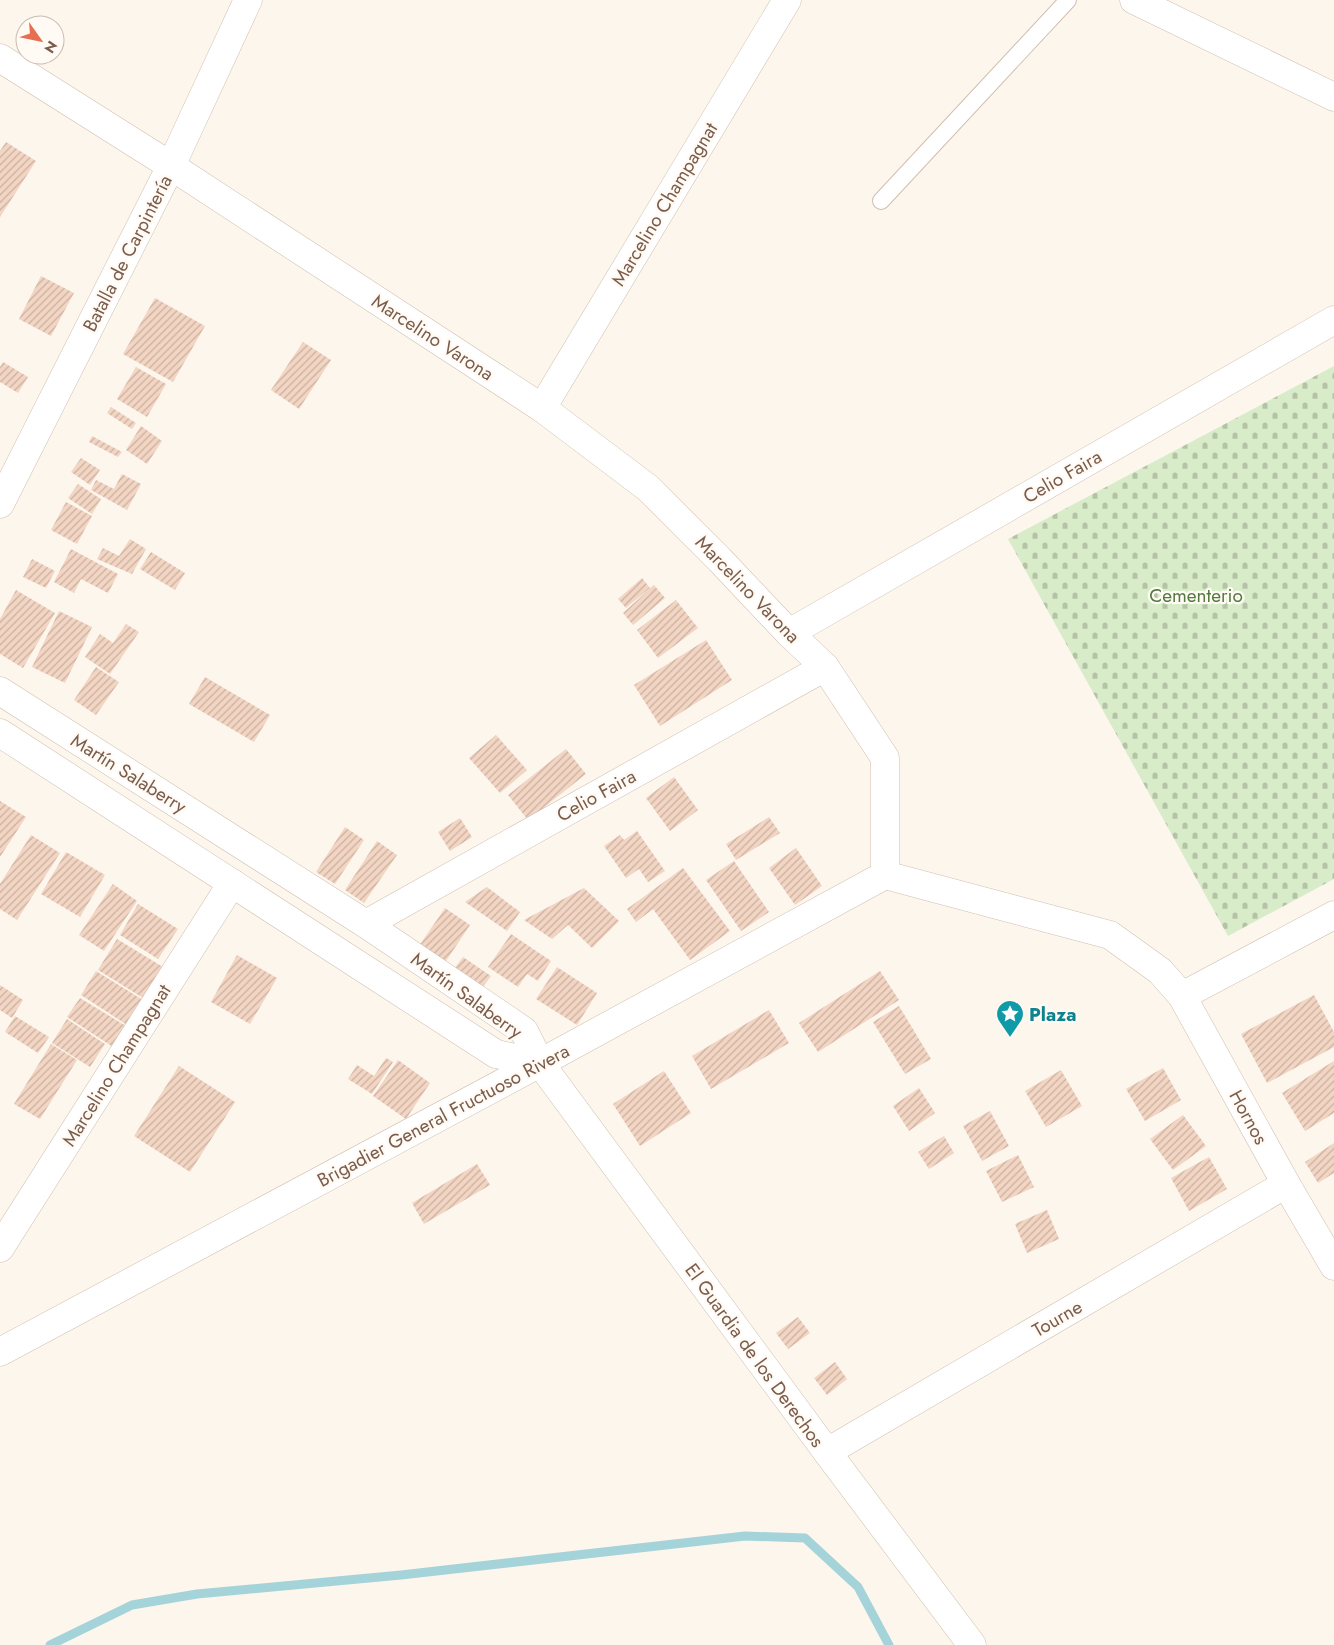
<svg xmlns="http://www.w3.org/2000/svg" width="1334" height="1645" viewBox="0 0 1334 1645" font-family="Jost,sans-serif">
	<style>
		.cemetery { fill: url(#cemetery-stones) }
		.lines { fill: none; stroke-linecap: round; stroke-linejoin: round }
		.stream { stroke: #a5d3da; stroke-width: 9 }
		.building { fill: url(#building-hatch) }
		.service-casing { stroke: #d1beb0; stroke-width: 18 }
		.minor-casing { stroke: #d1beb0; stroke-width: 29 }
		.tertiary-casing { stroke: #d1beb0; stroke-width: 29 }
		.service { stroke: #fff; stroke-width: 16 }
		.minor { stroke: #fff; stroke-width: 28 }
		.tertiary { stroke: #fff; stroke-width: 28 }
		.labels { text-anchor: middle; stroke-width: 4.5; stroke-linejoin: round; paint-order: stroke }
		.street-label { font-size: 19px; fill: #7a5c4d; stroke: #fffaf3 }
		.park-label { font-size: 19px; fill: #537a41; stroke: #fffaf3 }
		.culture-label { font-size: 19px; font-weight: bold; fill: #0d838f; stroke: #fffaf3; text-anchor: start }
	</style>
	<defs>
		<pattern id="cemetery-stones" width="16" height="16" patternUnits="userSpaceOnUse" patternTransform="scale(1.25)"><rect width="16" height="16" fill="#d8ecc9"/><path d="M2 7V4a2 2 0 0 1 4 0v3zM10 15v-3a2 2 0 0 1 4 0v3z" fill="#b4c2a5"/></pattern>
		<pattern id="building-hatch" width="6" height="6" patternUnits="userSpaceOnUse" patternTransform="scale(1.25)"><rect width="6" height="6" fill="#f3d5c3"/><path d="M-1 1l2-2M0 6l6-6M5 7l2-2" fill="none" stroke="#cab0a1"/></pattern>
	</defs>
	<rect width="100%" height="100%" fill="#fdf6ec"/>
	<!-- cemetery -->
	<path class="cemetery" d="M1334,366v513l-106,57 -220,-397z"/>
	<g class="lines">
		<!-- stream -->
		<path class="stream" d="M50,1645l82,-40 65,-11 204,-19 344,-39 60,2 53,49 31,58"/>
	</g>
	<!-- building -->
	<g class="building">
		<path d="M6,142l30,19 -36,56v-66z"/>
		<path d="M41,276l33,17 -23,43 -32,-17z"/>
		<path d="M155,298l50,28 -32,56 -50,-28z"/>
		<path d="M303,342l28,18 -32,49 -28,-19z"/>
		<path d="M3,362l25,15 -10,16 -18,-11v-15z"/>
		<path d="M136,367l30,17 -19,33 -30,-18z"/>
		<path d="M111,407l25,16 -4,6 -25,-16z"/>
		<path d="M141,426l21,15 -15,23 -21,-14z"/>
		<path d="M92,436l30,16 -4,5 -29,-15z"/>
		<path d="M81,458l19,12 -10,15 -19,-13z"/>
		<path d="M122,474l19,10 -14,26 -36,-20 5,-10 18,9z"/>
		<path d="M78,484l23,15 -9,15 -24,-16z"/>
		<path d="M66,502l26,14 -15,28 -26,-14z"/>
		<path d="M130,539l16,10 -14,25 -35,-15 6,-11 16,8z"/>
		<path d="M71,549l47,25 -10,19 -27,-14 -7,14 -20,-11z"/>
		<path d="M151,552l34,21 -10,17 -35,-21z"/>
		<path d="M32,559l23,12 -9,17 -23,-11z"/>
		<path d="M642,578l8,10 -24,20 -8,-9z"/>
		<path d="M654,585l11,13 -32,27 -10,-12z"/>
		<path d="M16,590l39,23 -32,55 -23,-14v-35z"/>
		<path d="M676,600l22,28 -40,30 -21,-28z"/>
		<path d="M59,611l33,16 -27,56 -33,-16z"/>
		<path d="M126,624l13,8 -29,42 -25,-17 15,-23 13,9z"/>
		<path d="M706,640l26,40 -72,46 -26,-41z"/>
		<path d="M96,667l23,15 -23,33 -22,-15z"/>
		<path d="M205,677l65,38 -16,27 -65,-38z"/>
		<path d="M496,735l31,35 -27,23 -31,-35z"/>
		<path d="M566,749l20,25 -58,46 -20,-25z"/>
		<path d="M674,777l24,33 -28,21 -24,-33z"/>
		<path d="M0,801l26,16 -26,40z"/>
		<path d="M769,817l11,16 -44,27 -10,-16z"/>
		<path d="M460,818l12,19 -22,14 -12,-19z"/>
		<path d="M345,827l19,13 -29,44 -19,-12z"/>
		<path d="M637,831l28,40 -17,11 -9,-13 -13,9 -22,-32 16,-11 4,5z"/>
		<path d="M31,835l29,18 -43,67 -17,-11v-25z"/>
		<path d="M377,841l20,14 -33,48 -19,-13z"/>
		<path d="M796,848l26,38 -27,19 -26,-37z"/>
		<path d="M66,852l39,23 -25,42 -39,-23z"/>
		<path d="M734,861l35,51 -28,19 -35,-51z"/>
		<path d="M683,868l47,63 -40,29 -37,-51 -17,13 -9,-13z"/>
		<path d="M113,884l24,17 -33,50 -25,-16z"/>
		<path d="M487,887l33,25 -13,19 -42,-29z"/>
		<path d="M584,888l35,33 -27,27 -24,-23 -16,14 -28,-19z"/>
		<path d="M138,904l40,25 -20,30 -38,-24z"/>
		<path d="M445,908l25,17 -26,39 -25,-18z"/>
		<path d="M511,934l40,27 -13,20 -11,-7 -9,13 -30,-20z"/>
		<path d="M117,939l46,28 -20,31 -45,-28z"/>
		<path d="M237,955l40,23 -27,46 -39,-22z"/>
		<path d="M463,957l28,19 -12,16 -28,-19z"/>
		<path d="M557,967l40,26 -20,32 -41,-26z"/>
		<path d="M96,971l47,29 -16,25 -46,-30z"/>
		<path d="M880,971l19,29 -81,52 -19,-29z"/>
		<path d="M0,985l23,15 -11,18 -12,-8z"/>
		<path d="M1314,995l20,37v15l-67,36 -26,-49z"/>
		<path d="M80,998l46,28 -13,21 -46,-30z"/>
		<path d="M899,1006l32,53 -26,15 -32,-52z"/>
		<path d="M769,1010l20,33 -78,46 -19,-33z"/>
		<path d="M15,1016l34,21 -11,16 -33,-21z"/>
		<path d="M67,1019l38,25 -15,23 -38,-24z"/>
		<path d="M51,1044l26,16 -37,59 -26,-15z"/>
		<path d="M386,1058l7,4 -21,32 -24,-15 9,-14 17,11z"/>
		<path d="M398,1060l32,23 -24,36 -33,-23z"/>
		<path d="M1334,1061v52l-29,18 -23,-38z"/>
		<path d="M179,1066l56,36 -45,70 -56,-36z"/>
		<path d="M1163,1068l18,32 -36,21 -19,-32z"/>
		<path d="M1061,1070l21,36 -36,21 -21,-36z"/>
		<path d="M664,1071l27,42 -51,33 -27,-42z"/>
		<path d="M919,1088l16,25 -26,18 -16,-25z"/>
		<path d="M990,1111l19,35 -27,15 -19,-35z"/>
		<path d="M1183,1115l23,31 -33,24 -23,-31z"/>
		<path d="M944,1136l10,17 -25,16 -11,-17z"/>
		<path d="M1334,1143v30l-16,10 -13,-21z"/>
		<path d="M1018,1155l16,32 -32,15 -16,-31z"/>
		<path d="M1209,1157l18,32 -38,22 -18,-33z"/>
		<path d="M477,1164l13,21 -66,39 -12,-21z"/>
		<path d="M1047,1210l12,29 -32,14 -12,-29z"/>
		<path d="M798,1317l12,16 -22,16 -12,-16z"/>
		<path d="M835,1362l12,17 -20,16 -13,-17z"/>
	</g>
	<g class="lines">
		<defs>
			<path id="service" d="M881,201l187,-201"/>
			<g id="minor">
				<path d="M1134,0l200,97"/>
				<path d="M0,58l171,108 371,242 106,80 72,72 69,73 36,34 60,91v117l225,60 50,36 22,25 104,188 48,82"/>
				<path d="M542,408l245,-408"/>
				<path d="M0,504l171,-338 77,-166"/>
				<path d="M789,633l545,-313"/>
				<path d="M885,875l-345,188 287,389 145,193"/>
				<path d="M366,924l459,-257"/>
				<path d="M1182,996l152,-81"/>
				<path d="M0,1248l232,-365"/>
				<path d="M827,1452l459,-268"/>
			</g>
			<g id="tertiary">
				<path d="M0,691l366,233 158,107 16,32"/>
				<path d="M0,733l496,321 44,9"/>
				<path d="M0,1352l540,-289"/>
			</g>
		</defs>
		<!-- service casing -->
		<use href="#service" class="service-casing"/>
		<!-- minor casing -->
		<use href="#minor" class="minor-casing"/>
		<!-- tertiary casing -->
		<use href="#tertiary" class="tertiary-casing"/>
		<!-- service -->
		<use href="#service" class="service"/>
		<!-- minor -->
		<use href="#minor" class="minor"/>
		<!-- tertiary -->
		<use href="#tertiary" class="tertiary"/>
	</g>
	<!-- icons -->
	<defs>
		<symbol id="sight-pin" viewBox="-11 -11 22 30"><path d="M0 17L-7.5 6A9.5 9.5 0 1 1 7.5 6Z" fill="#0f9aa8" stroke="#fffaf3"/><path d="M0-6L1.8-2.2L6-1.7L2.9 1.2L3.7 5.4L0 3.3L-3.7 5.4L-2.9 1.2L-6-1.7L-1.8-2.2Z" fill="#fff"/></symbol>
	</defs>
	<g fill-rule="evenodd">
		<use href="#sight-pin" x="994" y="998" width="32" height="43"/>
	</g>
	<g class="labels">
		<!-- street labels -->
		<g class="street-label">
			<text transform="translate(664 204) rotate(-59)" y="7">Marcelino Champagnat</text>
			<text transform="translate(127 253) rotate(-63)" y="7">Batalla de Carpintería</text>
			<text transform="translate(433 337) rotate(33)" y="7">Marcelino Varona</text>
			<text transform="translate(1062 476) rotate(-30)" y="7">Celio Faira</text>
			<text transform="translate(748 589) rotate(46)" y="7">Marcelino Varona</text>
			<text transform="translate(129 773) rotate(32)" y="7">Martín Salaberry</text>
			<text transform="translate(596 795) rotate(-29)" y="7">Celio Faira</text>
			<text transform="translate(467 995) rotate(36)" y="7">Martín Salaberry</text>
			<text transform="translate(116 1065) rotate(-58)" y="7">Marcelino Champagnat</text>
			<text transform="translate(443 1115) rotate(-28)" y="7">Brigadier General Fructuoso Rivera</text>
			<text transform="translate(1249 1117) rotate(61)" y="7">Hornos</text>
			<text transform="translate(1057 1318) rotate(-30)" y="7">Tourne</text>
			<text transform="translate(755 1355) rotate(54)" y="7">El Guardia de los Derechos</text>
		</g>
		<!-- park labels -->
		<g class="park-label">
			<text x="1196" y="602">Cementerio</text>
		</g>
		<!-- culture labels -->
		<g class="culture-label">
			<text x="1029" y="1021">Plaza</text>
		</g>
	</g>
	<!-- north arrow -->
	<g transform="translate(40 40) rotate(123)"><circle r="24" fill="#fffaf3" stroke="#cabbb1"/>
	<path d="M0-4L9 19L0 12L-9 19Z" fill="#e76f51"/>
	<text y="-8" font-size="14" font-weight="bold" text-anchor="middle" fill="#7a5c4d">N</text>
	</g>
</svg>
